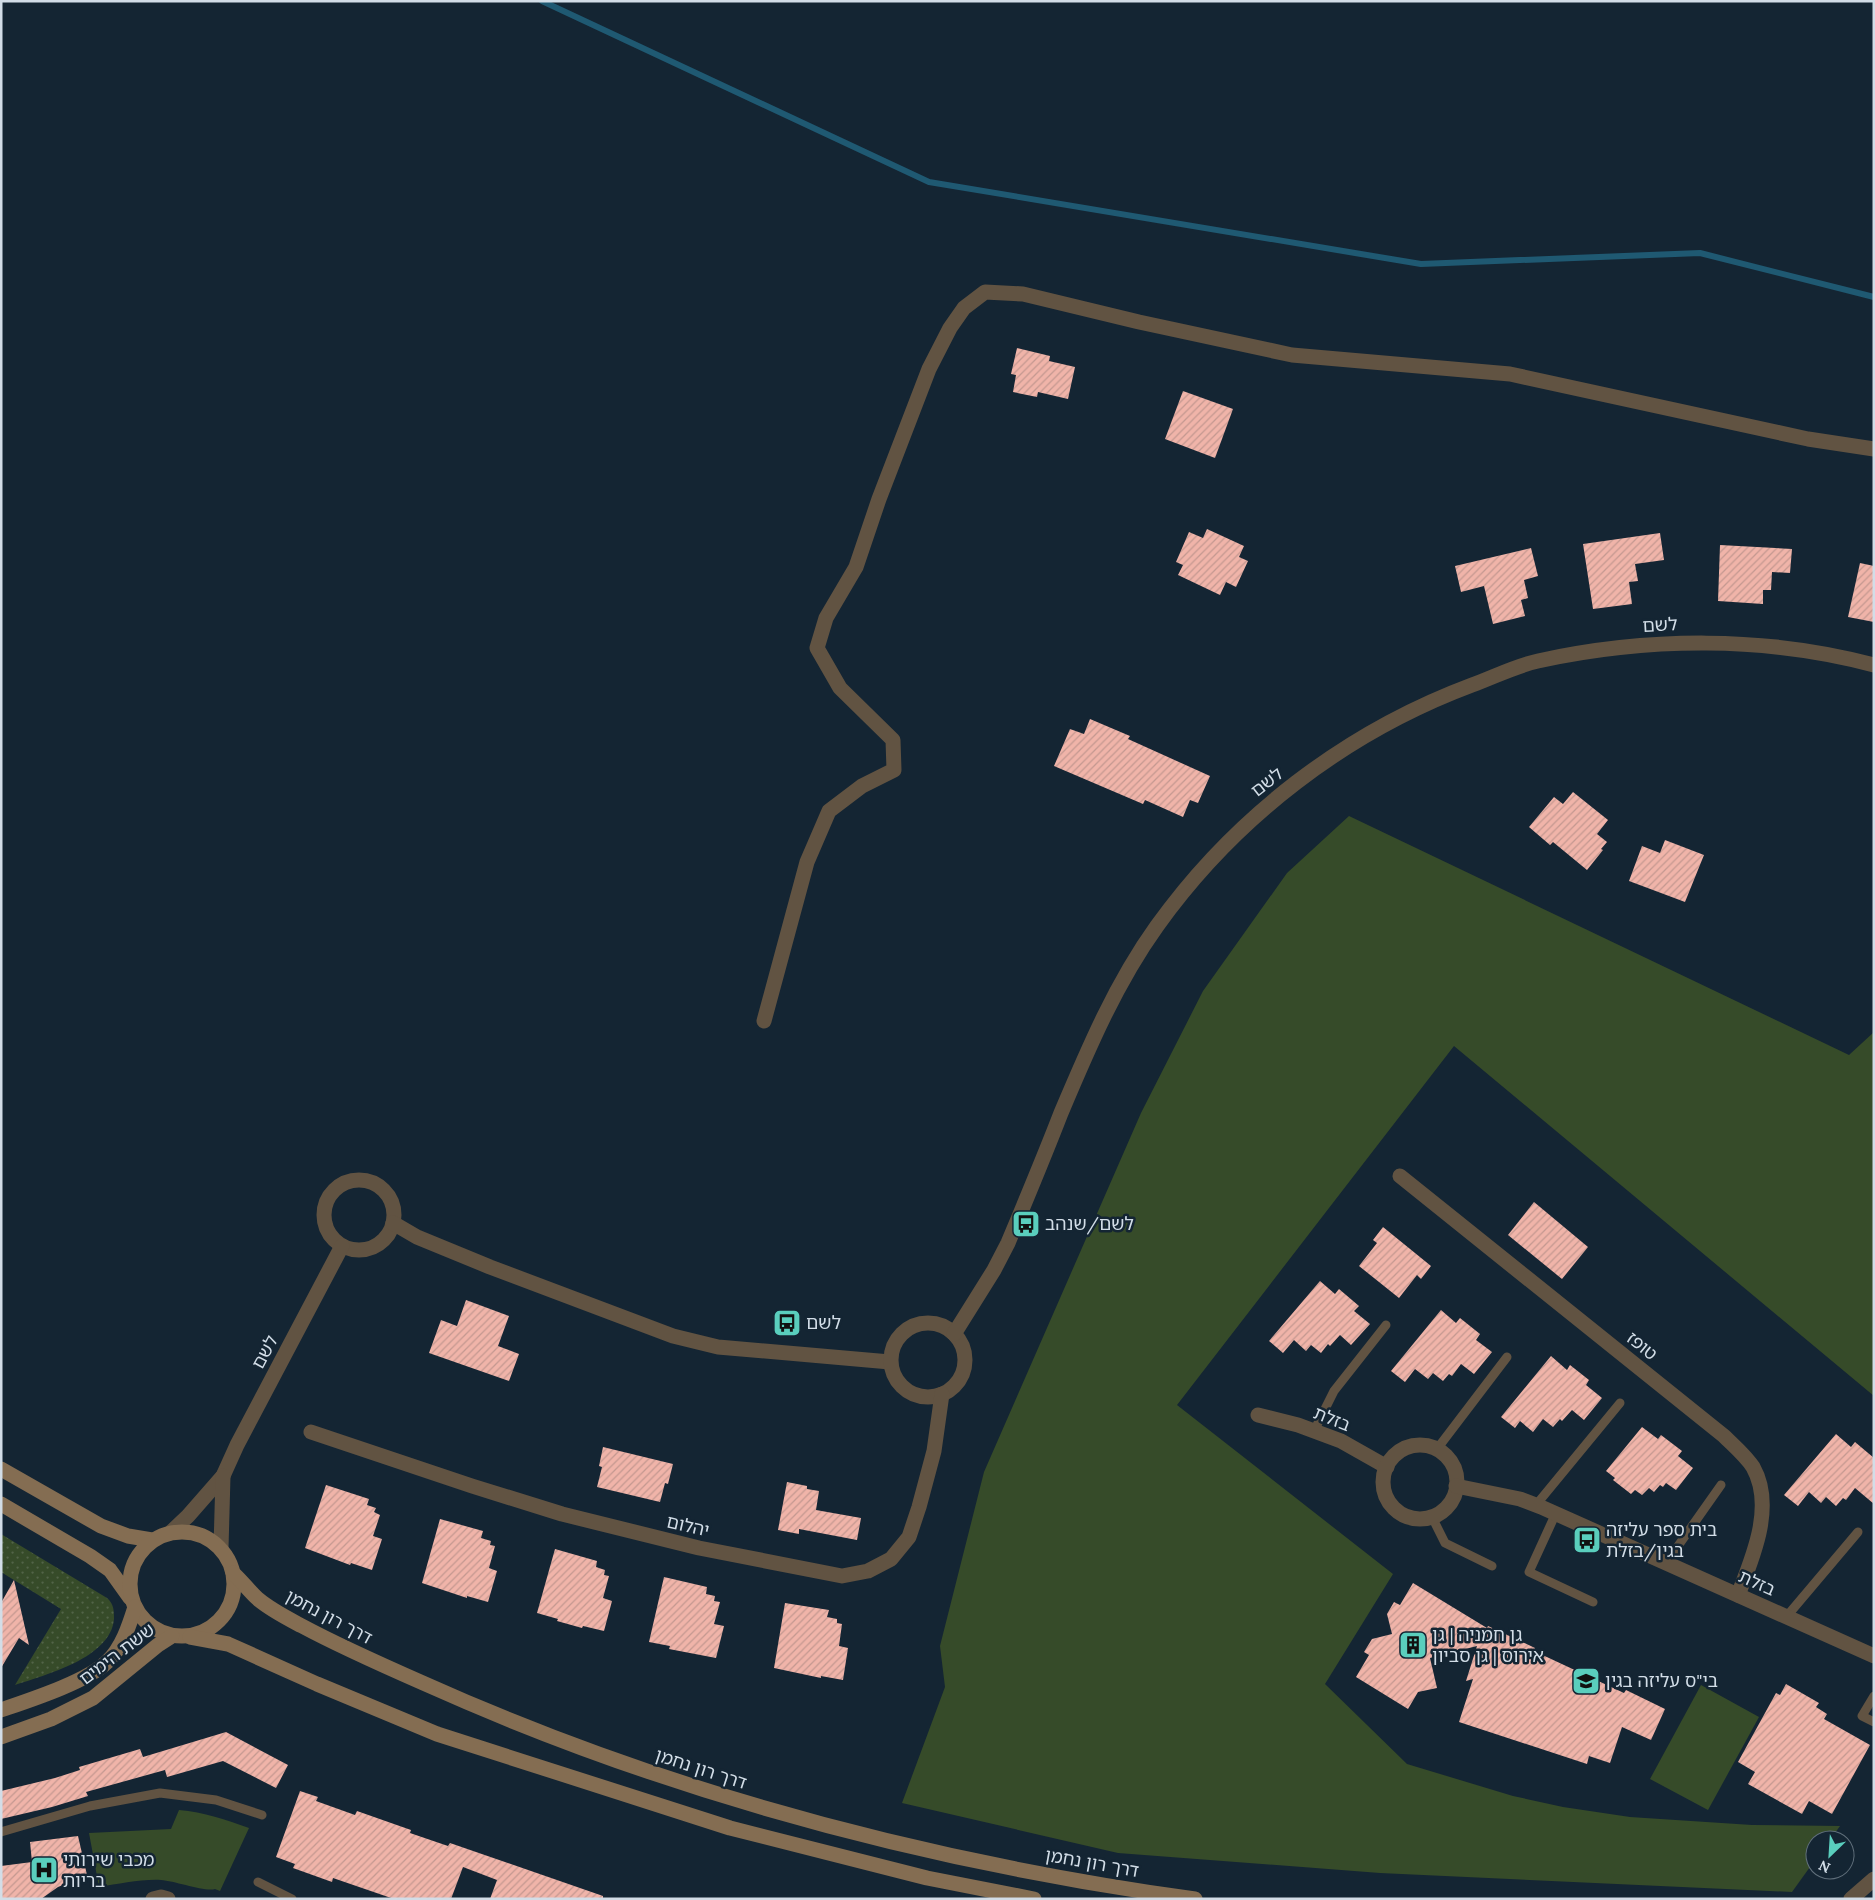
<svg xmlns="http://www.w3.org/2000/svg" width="1875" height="1900" viewBox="0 0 1875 1900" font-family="Lora,'Noto Sans Hebrew',serif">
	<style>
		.green { fill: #364b29 }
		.park { fill: url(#park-dots) }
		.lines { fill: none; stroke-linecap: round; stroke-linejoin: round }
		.stream { stroke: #1f5972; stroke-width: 6 }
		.building { fill: url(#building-hatch) }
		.lane { stroke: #615342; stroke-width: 9 }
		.street { stroke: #615342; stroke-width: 15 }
		.secondary { stroke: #846d52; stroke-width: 15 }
		.labels { text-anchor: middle; stroke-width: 5; stroke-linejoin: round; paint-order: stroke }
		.street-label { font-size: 18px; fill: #d2dde7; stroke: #142533 }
		.poi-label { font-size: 18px; fill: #d2dde7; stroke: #142533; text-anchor: start }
	</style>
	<defs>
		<pattern id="park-dots" width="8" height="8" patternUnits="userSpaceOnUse" patternTransform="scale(1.25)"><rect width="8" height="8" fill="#364b29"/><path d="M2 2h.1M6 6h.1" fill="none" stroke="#526448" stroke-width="1.8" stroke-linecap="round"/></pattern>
		<pattern id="building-hatch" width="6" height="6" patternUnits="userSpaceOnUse" patternTransform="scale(1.25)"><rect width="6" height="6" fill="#f0b4a9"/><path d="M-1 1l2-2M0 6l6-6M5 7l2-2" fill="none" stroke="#c49890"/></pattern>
	</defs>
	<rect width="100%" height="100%" fill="#142533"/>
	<!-- green -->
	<g class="green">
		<path d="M1349,816l500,239 25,-23v364l-420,-350 -277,359 216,169 -68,110 82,80 106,32 50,11 67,10 122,8 88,1 -10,14h-15v20l-23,32 -412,-19 -262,-20 -216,-50 43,-116 -5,-41 44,-174 157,-359 62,-122 84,-118z"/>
		<path d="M1701,1685l58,32 -51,93 -58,-31z"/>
		<path d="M179,1810c25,2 47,10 70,18l-29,63 -5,-2c-10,3 -40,-8 -54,-9 -20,-1 -42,4 -62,7l-10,-54 82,-4z"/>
	</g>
	<!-- park -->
	<path class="park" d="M1,1534l106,64c7,6 7,13 7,21 -3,39 -69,56 -99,66l46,-76 -60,-37z"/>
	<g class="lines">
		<!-- stream -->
		<path class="stream" d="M542,1l387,181 492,82 279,-11 174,44"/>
	</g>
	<!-- building -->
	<g class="building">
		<path d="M1017,348l33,8 -1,5 26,6 -7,32 -30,-7 -1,5 -24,-5 3,-17 -5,-1z"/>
		<path d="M1183,391l50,18 -18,49 -50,-19z"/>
		<path d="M1207,529l37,17 -5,11 9,4 -12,26 -10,-5 -6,13 -42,-20 5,-10 -7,-3 13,-30 14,6z"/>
		<path d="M1660,533l4,27 -29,4 3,17 -9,1 3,22 -39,5 -10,-65z"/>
		<path d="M1720,545l72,4 -2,24 -18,-1 -1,18h-8v14l-45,-3z"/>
		<path d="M1531,548l7,28 -14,4 4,18 -7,2 4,16 -32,8 -9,-38 -23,6 -6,-26z"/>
		<path d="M1860,563l14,3v56l-26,-5z"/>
		<path d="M1090,719l40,17 -2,3 82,37 -12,27 -8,-3 -7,17 -38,-17 -2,4 -89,-38 16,-37 14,5z"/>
		<path d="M1573,792l35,28 -11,14 10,8 -6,7 2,1 -16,20 -34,-28 -3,3 -21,-18 25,-30 9,7z"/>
		<path d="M1665,840l39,15 -19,47 -56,-21 13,-35 18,7z"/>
		<path d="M1534,1202l54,45 -26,32 -54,-44z"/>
		<path d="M1383,1227l48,39 -10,13 -4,-4 -18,23 -40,-32 18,-23 -4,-3z"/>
		<path d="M1320,1281l15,13 4,-5 20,17 -5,5 16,13 -19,21 -11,-10 -10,11 -2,-2 -7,9 -10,-8 -5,6 -12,-11 -11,13 -14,-12z"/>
		<path d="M466,1300l43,16 -11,30 21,8 -10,27 -80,-28 12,-33 16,6z"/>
		<path d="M1441,1310l15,13 4,-5 20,16 -4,6 16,12 -18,22 -13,-10 -9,12 -3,-2 -6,7 -10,-8 -5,6 -13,-10 -10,13 -14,-11z"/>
		<path d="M1551,1356l16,14 3,-5 19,15 -3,5 16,13 -18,22 -12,-10 -10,11 -2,-2 -7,8 -10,-8 -10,13 -13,-11 -5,7 -14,-11z"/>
		<path d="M1642,1427l16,12 3,-4 21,16 -4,5 15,12 -17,22 -10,-7 -3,4 -3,-2 -6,7 -5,-4 -7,7 -7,-5 -4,4 -18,-14 2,-2 -9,-7z"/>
		<path d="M1836,1434l15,13 4,-5 19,16v46l-19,-16 -9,12 -3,-2 -7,8 -10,-9 -5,6 -12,-11 -11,14 -14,-11z"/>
		<path d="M603,1447l70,17 -5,20 -3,-1 -5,19 -63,-15 5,-20 -3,-1z"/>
		<path d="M787,1482l20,4v3l12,2 -3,19 45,8 -4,22 -58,-11v5l-21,-4z"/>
		<path d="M326,1485l43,14 -2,6 9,3 -2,4 6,3 -7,21 9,3 -10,31 -21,-7 -1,2 -45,-17z"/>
		<path d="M440,1519l43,12 -2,7 10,3 -1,4 5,1 -6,22 8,3 -9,31 -21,-6v2l-45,-15z"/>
		<path d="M555,1549l42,12 -1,6 9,3 -1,5 5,1 -6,22 9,3 -8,30 -21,-5 -1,2 -25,-7 1,-2 -21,-6z"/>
		<path d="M664,1577l43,10 -1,7 9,2 -1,5 6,1 -6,22 10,2 -8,32 -47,-9 1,-3 -21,-4z"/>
		<path d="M14,1580l15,65 -10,-7 -18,30v-65z"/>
		<path d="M1413,1583l74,45 1,-2 47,22 -1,3 90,42 2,-3 39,19 -14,31 -29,-13 -12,36 -21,-7 -2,8 -128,-42 14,-43 -7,2 11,-35 -47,12 7,30 -19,4 -10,17 -52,-32 13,-22 -5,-3 8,-13 20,-5 -5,-20 7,-12 6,3z"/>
		<path d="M785,1603l44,7 -2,7 10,2v4l5,1 -3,22 9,2 -5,32 -22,-4v2l-47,-10z"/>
		<path d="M1786,1684l33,19 -3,4 11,7 -3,5 46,26 -38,69 -23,-13 -7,13 -54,-30 7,-12 -17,-10 38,-69 4,2z"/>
		<path d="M226,1732l62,33 -12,23 -53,-27 -56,16 -2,-7 -79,22 2,4 -36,11 -51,12v-28l54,-13 25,-8 -1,-3 61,-18 3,8z"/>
		<path d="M300,1791l18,6 -2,4 39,14 2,-4 54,19 -1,3 38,13 2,-3 153,53v3h-113l7,-19 -34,-13 -12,32h-57l-61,-21 -1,4 -39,-14 2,-4 -19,-7z"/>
		<path d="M78,1836l9,39 -29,12 -17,12h-40v-33l31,-4 -2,-20z"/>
	</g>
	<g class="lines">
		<!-- lane -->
		<g class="lane">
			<path d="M1314,1431l20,-40 52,-66"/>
			<path d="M1437,1449l70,-92"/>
			<path d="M1536,1505l84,-102"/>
			<path d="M1556,1513l-27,59 64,30"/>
			<path d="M1432,1517l13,26 47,23"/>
			<path d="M1666,1563l55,-78"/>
			<path d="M1787,1616l71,-84"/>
			<path d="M1874,1696l-12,20 12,6"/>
			<path d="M1,1832l89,-26 70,-13 56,7 46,15"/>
			<path d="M258,1882l34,17"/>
		</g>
		<!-- street -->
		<g class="street">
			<path d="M764,1021l43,-159 22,-51 33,-25 32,-16 -1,-30 -53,-52 -23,-40 9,-30 30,-51 23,-68 50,-130 21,-41 14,-20 21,-16 38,2 116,28 153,33 218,19 298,65 66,10"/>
			<path d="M1400,1176l324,260c10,10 21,19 29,31 22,39 0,90 -15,128"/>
			<circle cx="359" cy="1215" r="35"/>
			<path d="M393,1223l24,14 73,30 183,69 45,11 172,15"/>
			<circle cx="928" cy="1360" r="37"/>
			<path d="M954,1334l40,-64 14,-27c18,-43 36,-86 53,-130 27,-64 55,-130 96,-187 78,-109 189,-194 315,-241 22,-8 43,-19 66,-24 110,-24 227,-25 336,4"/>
			<path d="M1258,1415l40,10 43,16 46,26"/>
			<path d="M311,1432l161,54 90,28 137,34 143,28 26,-5 23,-12 18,-22 10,-30 15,-56 8,-57"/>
			<circle cx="1420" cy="1482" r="37"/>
			<path d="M1456,1486l64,13 21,8 333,149"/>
			<path d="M170,1533l18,-17 35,-40 14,-31 105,-199"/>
			<path d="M221,1548l2,-72"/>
			<path d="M153,1899l8,-2 7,2"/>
			<path d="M1851,1899l23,-20"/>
		</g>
		<!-- secondary -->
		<g class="secondary">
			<path d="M1,1469l100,57 27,10 24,4"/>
			<path d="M1,1504l89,52 20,14 20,28"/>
			<circle cx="182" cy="1584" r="52"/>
			<path d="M233,1573c9,8 16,18 25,26 13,11 29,19 44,27 39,21 80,39 121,57 245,110 506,179 772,216"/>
			<path d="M190,1637l38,7 89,40 120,50 293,94 197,50 107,21"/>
			<path d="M1,1710c29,-10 85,-28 106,-48 15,-14 22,-36 28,-55"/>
			<path d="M1,1737l50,-18 42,-21 65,-53 14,-9"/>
		</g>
	</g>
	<!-- icons -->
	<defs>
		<symbol id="bus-square" viewBox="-11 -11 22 22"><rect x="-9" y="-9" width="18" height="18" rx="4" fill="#5acebd" stroke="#142533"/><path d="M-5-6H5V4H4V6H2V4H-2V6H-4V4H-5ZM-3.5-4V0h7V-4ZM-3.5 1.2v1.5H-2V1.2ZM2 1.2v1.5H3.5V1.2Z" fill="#111"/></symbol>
		<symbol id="building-square" viewBox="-11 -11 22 22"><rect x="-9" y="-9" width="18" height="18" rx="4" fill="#5acebd" stroke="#142533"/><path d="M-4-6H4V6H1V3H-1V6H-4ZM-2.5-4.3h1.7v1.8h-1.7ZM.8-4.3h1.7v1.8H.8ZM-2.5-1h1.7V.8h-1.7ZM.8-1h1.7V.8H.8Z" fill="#111"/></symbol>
		<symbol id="school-square" viewBox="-11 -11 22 22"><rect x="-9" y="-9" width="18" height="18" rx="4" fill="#5acebd" stroke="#142533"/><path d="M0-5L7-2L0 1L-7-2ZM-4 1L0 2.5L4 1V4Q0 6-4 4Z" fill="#111"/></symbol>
		<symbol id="hospital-square" viewBox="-11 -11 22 22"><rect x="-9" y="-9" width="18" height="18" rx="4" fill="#5acebd" stroke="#142533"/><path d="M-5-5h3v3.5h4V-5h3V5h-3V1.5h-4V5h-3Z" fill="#111"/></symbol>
	</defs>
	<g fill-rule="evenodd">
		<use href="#bus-square" x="1010" y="1208" width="32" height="32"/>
		<use href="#bus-square" x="771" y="1307" width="32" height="32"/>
		<use href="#bus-square" x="1571" y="1524" width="32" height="32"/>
		<use href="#building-square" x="1397" y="1629" width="32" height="32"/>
		<use href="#school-square" x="1570" y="1665" width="32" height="32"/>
		<use href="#hospital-square" x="28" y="1854" width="32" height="32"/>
	</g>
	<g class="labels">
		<!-- street labels -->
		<g class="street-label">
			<text transform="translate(1660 625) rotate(-3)" y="6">לשם</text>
			<text transform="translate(1267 782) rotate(-38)" y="6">לשם</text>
			<text transform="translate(1642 1346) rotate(39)" y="6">טופז</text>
			<text transform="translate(265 1352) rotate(-62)" y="6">לשם</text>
			<text transform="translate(1332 1419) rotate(22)" y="6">בזלת</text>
			<text transform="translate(688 1526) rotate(13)" y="6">יהלום</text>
			<text transform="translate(1757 1583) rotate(24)" y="6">בזלת</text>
			<text transform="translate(329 1617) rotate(28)" y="6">דרך רון נחמן</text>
			<text transform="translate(117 1654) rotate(-37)" y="6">ששת הימים</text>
			<text transform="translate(701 1769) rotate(18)" y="6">דרך רון נחמן</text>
			<text transform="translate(1092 1863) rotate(10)" y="6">דרך רון נחמן</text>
		</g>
		<!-- poi labels -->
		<g class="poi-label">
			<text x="1045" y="1230">לשם/שנהב</text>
			<text x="806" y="1329">לשם</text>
			<text x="1606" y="1536">בית ספר עליזה<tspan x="1606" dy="21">בגין/בזלת</tspan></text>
			<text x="1432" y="1641">גן חמניה | גן<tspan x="1432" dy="21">אירוס | גן סביון</tspan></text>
			<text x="1605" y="1687">בי"ס עליזה בגין</text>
			<text x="63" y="1866">מכבי שירותי<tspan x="63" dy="21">בריות</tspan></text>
		</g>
	</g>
	<!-- border -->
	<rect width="1875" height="1900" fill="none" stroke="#d2dde7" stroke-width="5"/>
	<!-- north arrow -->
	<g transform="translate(1830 1855) rotate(205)"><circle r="24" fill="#142533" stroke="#606f7b"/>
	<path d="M0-4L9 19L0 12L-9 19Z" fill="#5acebd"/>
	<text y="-8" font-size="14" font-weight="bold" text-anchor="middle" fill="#d2dde7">N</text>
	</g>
</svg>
